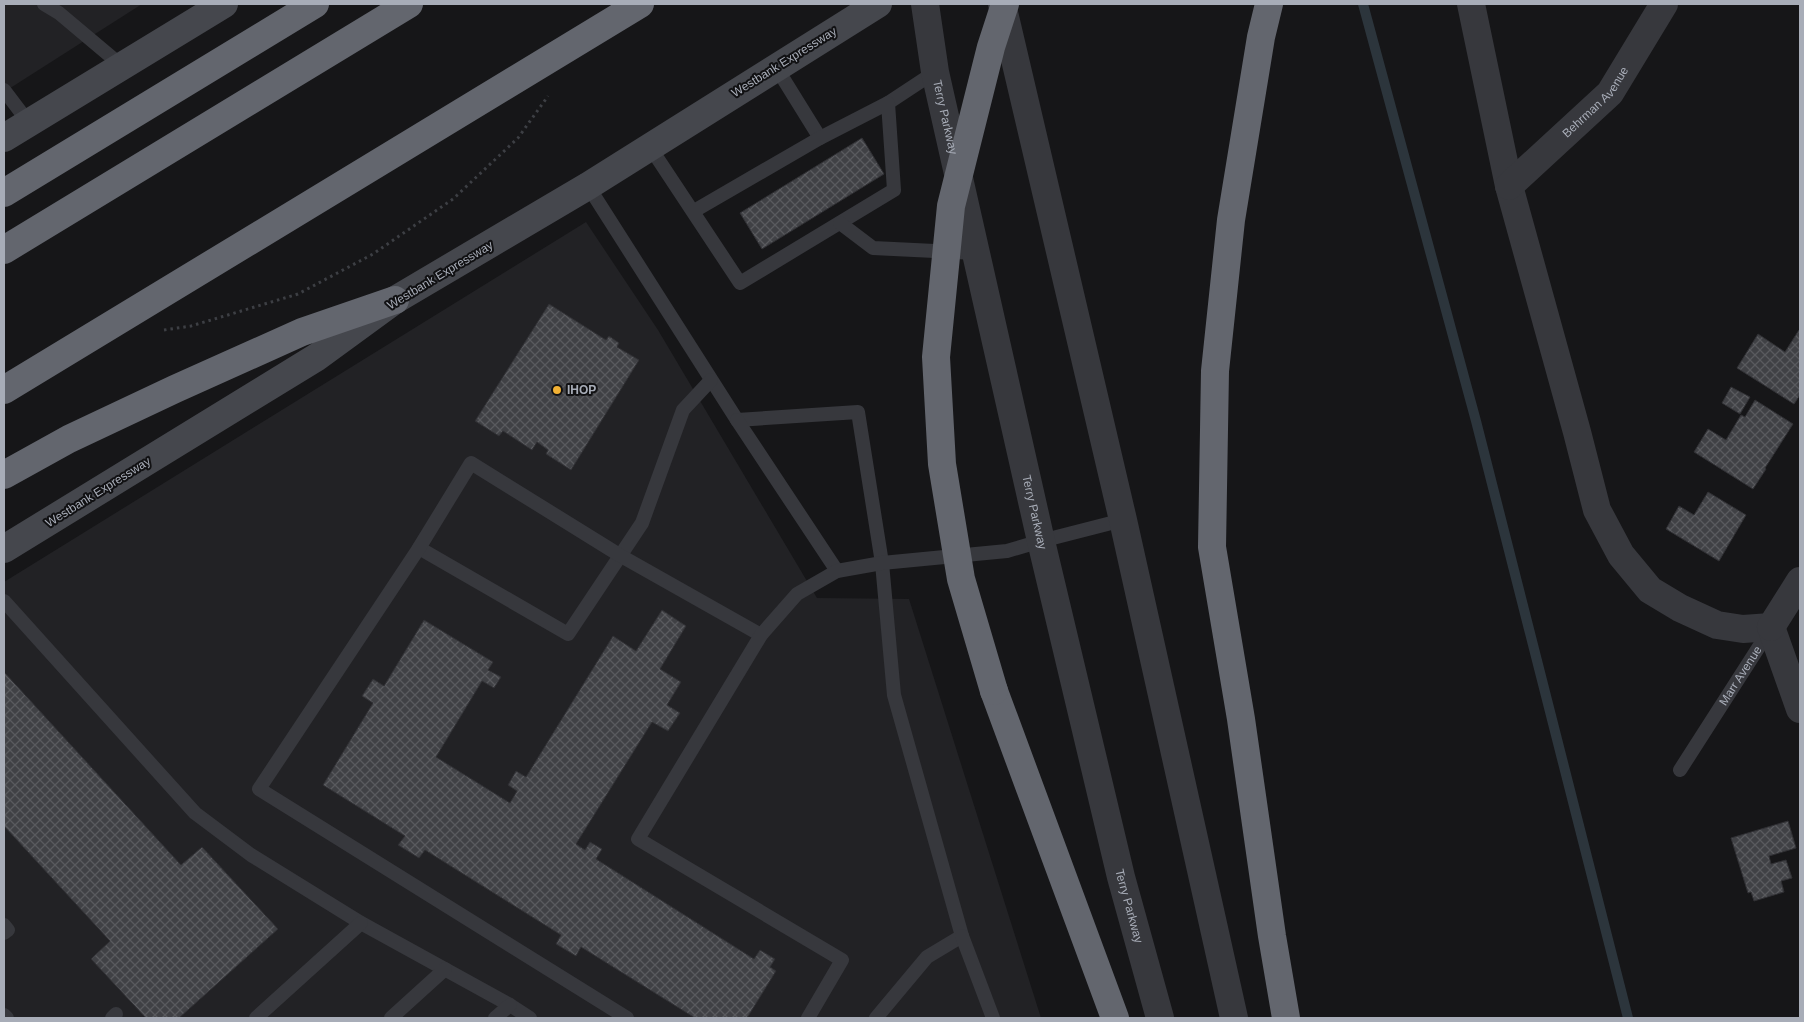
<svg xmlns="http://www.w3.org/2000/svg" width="1804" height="1022" viewBox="0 0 1804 1022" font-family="Arial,sans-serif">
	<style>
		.built { fill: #222225 }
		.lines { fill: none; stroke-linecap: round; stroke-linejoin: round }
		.stream { stroke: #2c353c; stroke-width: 10 }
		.building { fill: url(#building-cross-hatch); stroke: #303034 }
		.path { stroke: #3d3f44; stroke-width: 3; stroke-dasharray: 2.5 4; stroke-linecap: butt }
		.service { stroke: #37383d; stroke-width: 14 }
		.minor { stroke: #37383d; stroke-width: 28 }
		.tertiary { stroke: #37383d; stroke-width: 28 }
		.secondary { stroke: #45474d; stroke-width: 28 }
		.motorway { stroke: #63666e; stroke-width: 28 }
		.motorway-bridge { stroke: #63666e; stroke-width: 28 }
		.poi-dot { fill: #f2b134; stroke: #111113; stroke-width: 2 }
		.labels { text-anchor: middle; stroke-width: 4; stroke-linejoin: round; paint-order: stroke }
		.street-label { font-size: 12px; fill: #a8adb8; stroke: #111113 }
		.poi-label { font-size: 12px; font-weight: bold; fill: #a8adb8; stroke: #111113; text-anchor: start }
	</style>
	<defs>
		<pattern id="building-cross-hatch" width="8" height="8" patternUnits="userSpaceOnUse" patternTransform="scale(1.25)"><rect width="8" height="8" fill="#404145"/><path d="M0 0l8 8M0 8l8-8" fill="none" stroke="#595a5e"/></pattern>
	</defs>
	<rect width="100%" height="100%" fill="#161618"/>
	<!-- built -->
	<g class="built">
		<path d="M4,4h138l-138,88z"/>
		<path d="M586,222l72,108 159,268 92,1 132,419h-1037v-436z"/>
	</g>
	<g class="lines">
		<!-- stream -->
		<path class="stream" d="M1363,4l113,417 152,597"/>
	</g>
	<!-- building -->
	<g class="building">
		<path d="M862,138l22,36 -122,75 -22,-36z"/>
		<path d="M549,304l57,36 3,-4 10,7 -2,4 22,13 -68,110 -25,-16 2,-4 -11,-8 -5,8 -29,-19 -4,5 -24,-15z"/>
		<path d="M1799,330h1v65l-6,9 -57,-36 21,-34 27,18z"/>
		<path d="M1731,387l19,10 -10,17 -18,-11z"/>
		<path d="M1755,400l38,24 -28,44 1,1 -13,20 -59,-37 14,-23 18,11 15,-25 4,2z"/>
		<path d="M1708,492l38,23 -27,46 -53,-32 13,-23 15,9z"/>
		<path d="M662,610l24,16 -26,43 21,13 -14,23 13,8 -12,18 -16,-9 -76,122 9,6 5,-8 12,7 -6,10 158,100 6,-9 15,9 -5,8 6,4 -29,47h-52l-114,-71 -5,9 -20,-12 5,-9 -136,-85 -6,8 -21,-13 7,-9 -82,-51 50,-82 -11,-7 11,-17 11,7 40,-66 69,42 -5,8 13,7 -7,11 -12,-7 -46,76 74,46 7,-12 -9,-6 8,-14 10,6 87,-141 23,15z"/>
		<path d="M4,672l177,193 21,-18 76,82 -99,89h-33l-55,-59 19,-18 -106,-115z"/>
		<path d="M1788,821l8,27 -27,8 2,8 15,-4 6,18 -11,3 3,11 -30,9 -3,-9 -3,1 -17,-55z"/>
	</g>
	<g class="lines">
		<!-- path -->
		<path class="path" d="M164,330l27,-4 107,-32 75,-40 80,-55 65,-61 30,-42"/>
		<!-- service -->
		<g class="service">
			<path d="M44,4l15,9 63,53"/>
			<path d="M776,67l44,71"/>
			<path d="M4,90l25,33"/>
			<path d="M888,103l47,-31"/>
			<path d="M650,147l90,136 154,-93 -6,-87 -68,35 -126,73"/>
			<path d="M588,186l149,234 121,-8 24,151 12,132 68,241 -35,21 -51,61"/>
			<path d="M840,223l33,25 103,5"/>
			<path d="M737,420l100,151"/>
			<path d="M419,548l149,86 74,-111 41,-113 28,-30"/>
			<path d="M4,601l191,212 56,42 110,68 149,82 20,13"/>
			<path id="s1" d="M1680,770l91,-142"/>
			<path d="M4,925l4,5 -4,3"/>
			<path d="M962,936l31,82"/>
			<path d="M4,1015l3,3"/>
			<path d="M112,1018l4,-4"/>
			<path d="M256,1018l105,-95"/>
			<path d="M391,1018l54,-49"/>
			<path d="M495,1018l15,-13"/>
			<path d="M627,1018l-368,-229 160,-241 52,-85 150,93 140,79"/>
			<path d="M808,1018l34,-58 -204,-121 123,-204 36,-41 40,-23 45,-8 125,-12 34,-10 82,-21"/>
		</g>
		<!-- minor -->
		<g class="minor">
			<path d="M1471,4l38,182 68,246 20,78 24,45 29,35 30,18 37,17 26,4 28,-2"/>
			<path id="s2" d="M1509,186l101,-93 54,-89"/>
			<path d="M1771,627l29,82"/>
			<path d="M1771,627l29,-46"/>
		</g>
		<!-- tertiary -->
		<g class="tertiary">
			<path id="s3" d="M925,4l10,68 106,469 80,336 39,141"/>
			<path d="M1002,4l121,516 111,498"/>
		</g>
		<!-- secondary -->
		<g class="secondary">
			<path d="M4,138l220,-134"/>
			<path d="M4,549l313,-192 78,-57 193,-114 290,-182"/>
		</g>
		<!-- motorway -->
		<g class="motorway">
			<path d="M1269,4l-8,33 -30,183 -16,151 -3,176 29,172 31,217 14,82"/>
			<path d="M4,193l311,-189"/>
			<path d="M4,250l405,-246"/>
			<path d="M4,475l65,-36 106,-50 127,-57 93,-32"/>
			<path d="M994,691l121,327"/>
		</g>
		<!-- motorway-bridge -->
		<g class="motorway-bridge">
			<path d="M4,390l636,-386"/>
			<path d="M994,691l-33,-112 -19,-115 -6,-107 15,-151 40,-159 14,-43"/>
		</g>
	</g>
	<!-- markers -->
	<circle class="poi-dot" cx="557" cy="390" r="5"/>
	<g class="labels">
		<!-- street labels -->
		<g class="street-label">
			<text transform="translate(784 62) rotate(-32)" y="4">Westbank Expressway</text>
			<text dy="4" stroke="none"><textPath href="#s2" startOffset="121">Behrman Avenue</textPath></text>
			<text dy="4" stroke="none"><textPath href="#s3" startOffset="115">Terry Parkway</textPath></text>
			<text transform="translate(440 275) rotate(-31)" y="4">Westbank Expressway</text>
			<text transform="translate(98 492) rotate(-32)" y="4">Westbank Expressway</text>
			<text dy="4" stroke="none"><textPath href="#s3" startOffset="520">Terry Parkway</textPath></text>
			<text dy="4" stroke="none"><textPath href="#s1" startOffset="112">Marr Avenue</textPath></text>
			<text dy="4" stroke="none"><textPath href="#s3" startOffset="925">Terry Parkway</textPath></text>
		</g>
		<!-- poi labels -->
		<g class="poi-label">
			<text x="567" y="394">IHOP</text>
		</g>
	</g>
	<!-- border -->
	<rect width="1804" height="1022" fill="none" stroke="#a8adb8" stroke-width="10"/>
</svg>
